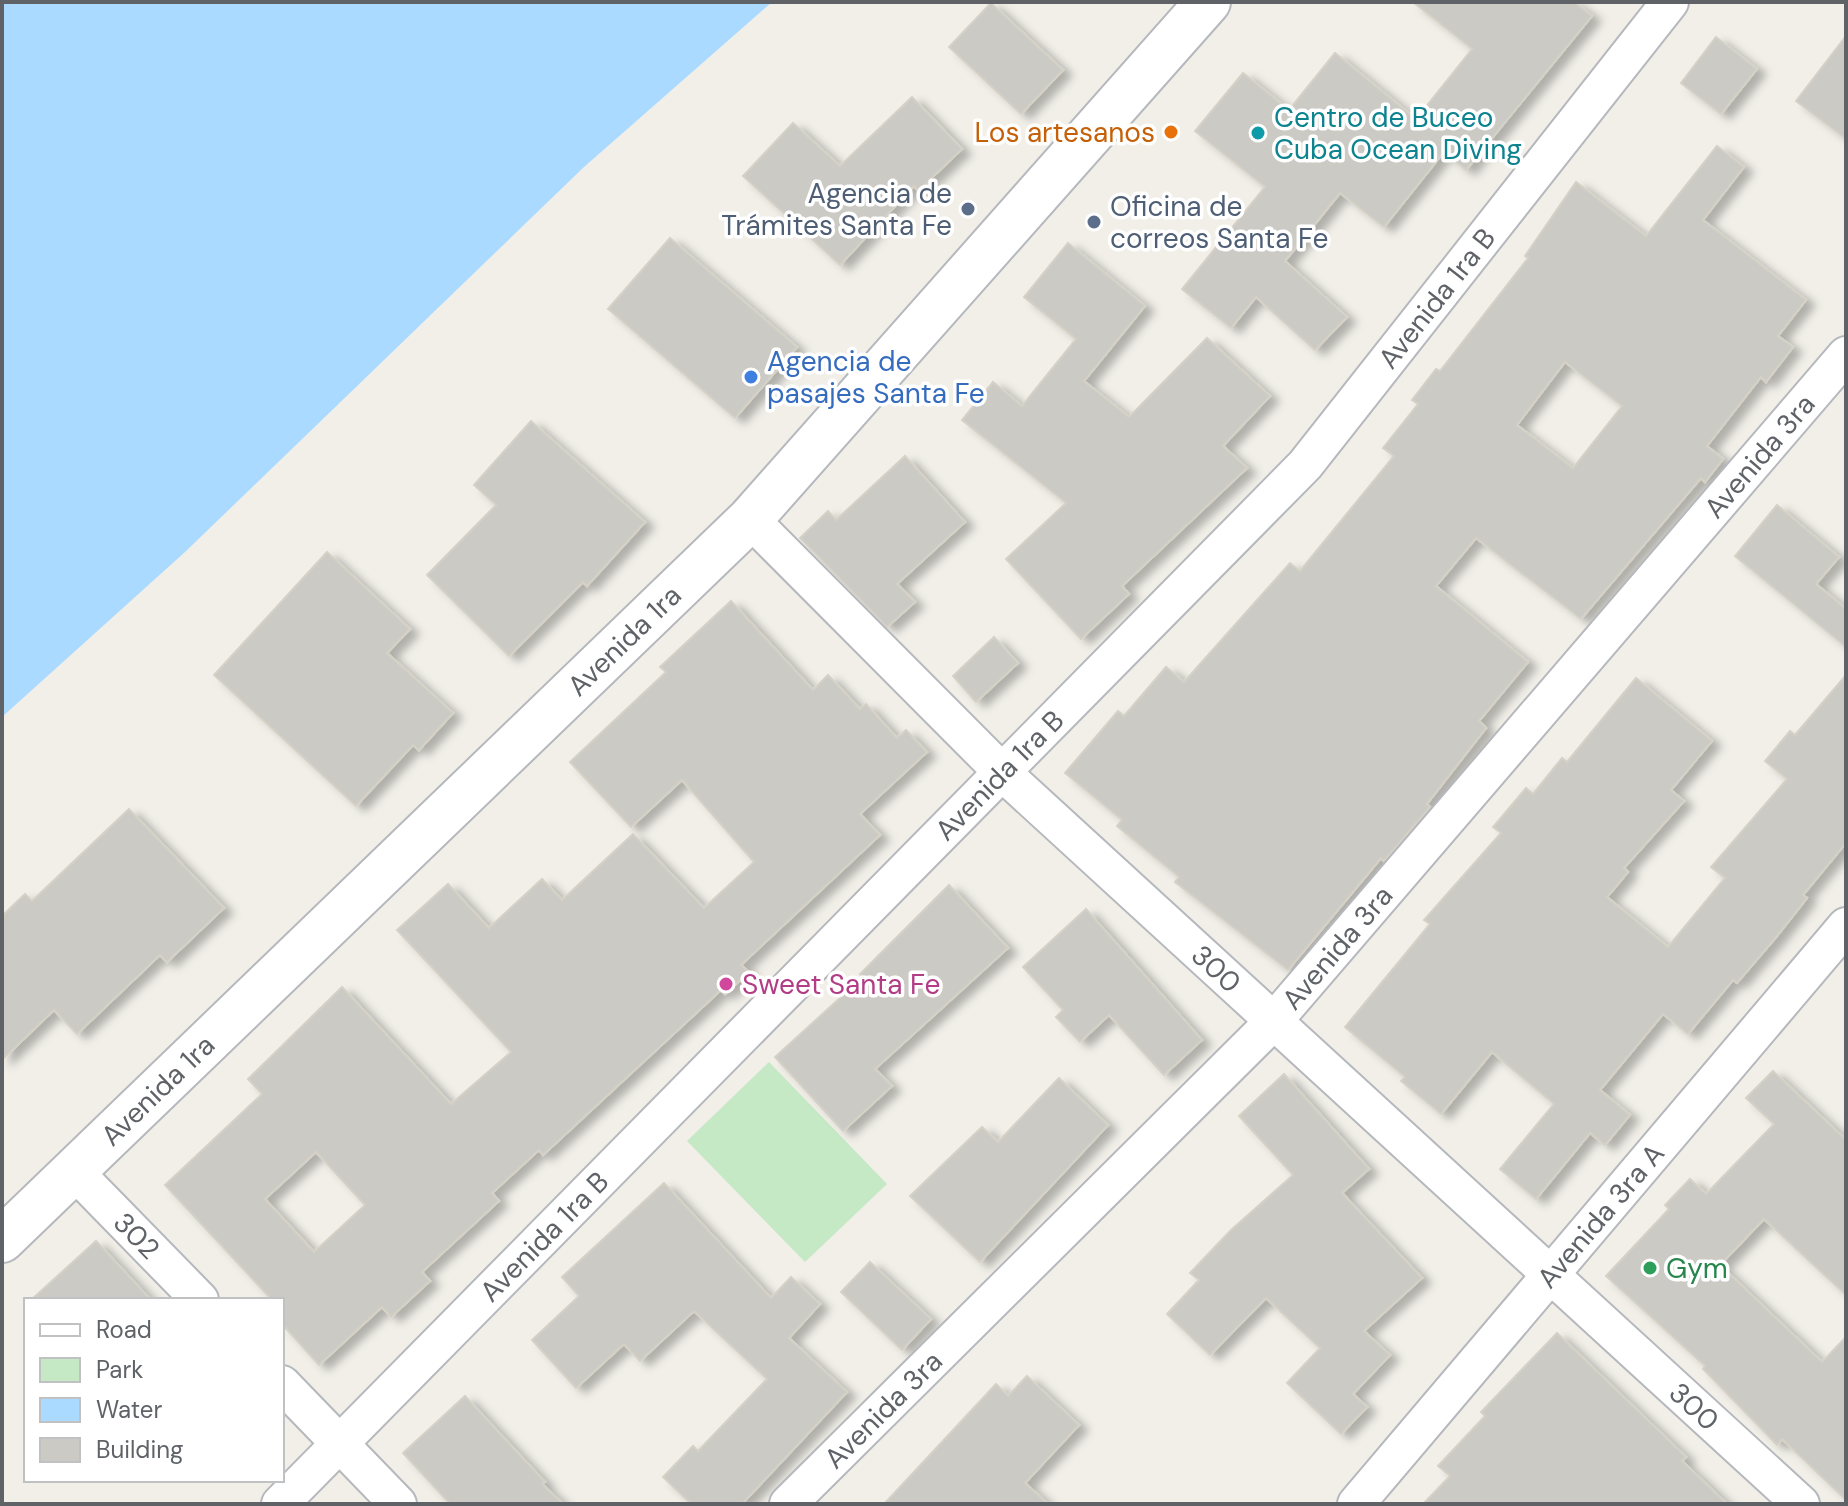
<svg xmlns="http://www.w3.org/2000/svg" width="1848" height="1506" viewBox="0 0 1848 1506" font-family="'DM Sans',sans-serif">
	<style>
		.green { fill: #c5e8c5 }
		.water { fill: #aadaff }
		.building { fill: #cccac5; stroke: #d6d1c6; stroke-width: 2; fill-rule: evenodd; filter: url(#shadow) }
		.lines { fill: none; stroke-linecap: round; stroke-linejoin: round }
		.minor-casing { stroke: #b5b8bc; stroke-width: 40 }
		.tertiary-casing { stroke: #b5b8bc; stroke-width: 48 }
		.minor { stroke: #fff; stroke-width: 36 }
		.tertiary { stroke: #fff; stroke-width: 44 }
		.food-dot { fill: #e8710a; stroke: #fff; stroke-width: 3 }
		.culture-dot { fill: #0f9aa8; stroke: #fff; stroke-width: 3 }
		.service-dot { fill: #5c6f8a; stroke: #fff; stroke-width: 3 }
		.shop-dot { fill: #3f7fe0; stroke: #fff; stroke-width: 3 }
		.hotel-dot { fill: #d1479c; stroke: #fff; stroke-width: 3 }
		.leisure-dot { fill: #2e9e5b; stroke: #fff; stroke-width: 3 }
		.labels { text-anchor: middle; stroke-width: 7; stroke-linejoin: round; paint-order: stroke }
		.culture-label { font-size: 28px; fill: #0d838f; stroke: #fff; text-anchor: start }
		.food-label { font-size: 28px; fill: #c56008; stroke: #fff; text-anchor: end }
		.service-label { font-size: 28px; fill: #4e5e75; stroke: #fff; text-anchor: end }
		.street-label { font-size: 28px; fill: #5f6368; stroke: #fff }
		.shop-label { font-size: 28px; fill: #366cbe; stroke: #fff; text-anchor: start }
		.hotel-label { font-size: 28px; fill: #b23c85; stroke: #fff; text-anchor: start }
		.leisure-label { font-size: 28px; fill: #27864d; stroke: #fff; text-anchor: start }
	</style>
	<defs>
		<filter id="shadow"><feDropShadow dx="9" dy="5" stdDeviation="4" flood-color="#0004"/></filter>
	</defs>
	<rect width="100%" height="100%" fill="#f1efe8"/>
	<!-- green -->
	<path class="green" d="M769,1062l118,122 -82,78 -118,-121z"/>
	<!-- water -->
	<path class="water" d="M2,2h770l-188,165 -399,385 -183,165z"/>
	<!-- building -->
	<g class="building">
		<path d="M1413,2h161l18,14 -126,154 -22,-18 -60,75 -44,-34 -55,68 62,56 -32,33 -59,-53 -25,31 -49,-39 83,-102 -70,-56 48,-58 46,37 46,-57 81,66 56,-70z"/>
		<path d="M991,3l72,67 -42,44 -72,-67z"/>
		<path d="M1846,36v103l-50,-38z"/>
		<path d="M1716,37l41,32 -36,45 -40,-31z"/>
		<path d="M912,97l50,52 -44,42 -4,-5 -74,79 -97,-89 50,-53 47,43z"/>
		<path d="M1717,146l27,21 -41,53 103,80 -28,36 15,11 -27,35 -5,-5 -54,69 16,13 -18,23 -4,-4 -120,141 -105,-81 -40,48 92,76 -49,59 7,7 -59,76 3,3 -46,54 -3,-3 -93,112 -113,-88 4,-5 -62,-51 5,-6 -57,-47 53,-62 6,5 42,-49 18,15 106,-119 10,8 94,-115 -11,-8 35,-44 -6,-4 24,-31 4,2 88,-113 -3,-2 51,-74 70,54zM1565,362l57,44 -49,62 -56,-43z"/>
		<path d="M670,238l127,109 -62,71 -127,-109z"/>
		<path d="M1068,243l77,63 -61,75 45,36 78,-79 63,58 -47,50 24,22 -125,118 7,8 -48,45 -75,-80 60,-56 -104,-83 31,-38 29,24 54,-67 -52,-42z"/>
		<path d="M531,421l114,101 -58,64 -4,-4 -74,74 -82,-81 69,-70 -22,-20z"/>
		<path d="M905,456l60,66 -68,62 18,18 -28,25 -87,-89 28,-27 8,9z"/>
		<path d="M1777,505l62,52 -23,27 30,25v38l-111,-91z"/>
		<path d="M327,552l83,77 -23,24 66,60 -34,37 -6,-5 -57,61 -142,-131z"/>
		<path d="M731,601l82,89 15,-15 32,34 6,-5 31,34 9,-8 21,22 -67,62 20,21 -139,130 8,7 -24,22 -4,-4 -178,165 -4,-5 -47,43 7,8 -77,71 8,9 -39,36 -9,-10 -63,58 -37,-41v-24h-10l-107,-115 97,-91 -14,-15 94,-92 109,117 60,-52 -114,-122 51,-46 41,44 53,-49 20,21 71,-66 71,74 50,-46 -72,-82 -51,47 -61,-65 96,-90 -6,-5zM316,1152l49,53 -51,47 -49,-53z"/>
		<path d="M994,637l24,26 -42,39 -23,-26z"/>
		<path d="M1846,675v168l-43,52 4,3 -30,38 -40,47 -4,-3 -45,54 -25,-20 -63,76 30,25 -25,30 -15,-12 -54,66 -36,-30 54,-65 -62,-52 -51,62 -40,-33 4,-4 -60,-50 85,-103 -6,-4 77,-87 -8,-6 33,-39 7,6 29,-36 5,4 69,-84 76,63 -41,49 13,11 -60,67 4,4 -21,25 61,50 57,-69 -14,-11 76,-88 -22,-18 25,-30 5,4z"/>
		<path d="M129,809l95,99 -57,54 -7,-7 -83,79 -23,-24 -52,50v-144l23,-22 7,7z"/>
		<path d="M949,885l59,63 -133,121 17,17 -49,45 -68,-74 88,-80 -3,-3z"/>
		<path d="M1086,909l116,131 -38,35 -55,-60 -29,27 -24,-25 7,-7 -40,-43z"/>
		<path d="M1773,1071l73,69v155l-82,-76 -44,46 102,97 24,-25v163l-64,-61 -5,6 -74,-76 2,-3 -99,-90 63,-67 -4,-4 25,-26 16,15 68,-70 -28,-26z"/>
		<path d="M1284,1074l85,95 -27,24 80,85 -58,53 26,24 -37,39 14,13 -26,27 -54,-51 33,-35 -54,-50 -56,57 -43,-41 32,-34 -9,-7 41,-43 62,-55 -54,-59z"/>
		<path d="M1059,1078l49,47 -128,137 -70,-66 72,-69 16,15z"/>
		<path d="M664,1183l107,115 20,-21 29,27 -31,34 58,54 -105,112h-51l-28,-27 30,-31 5,5 69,-72 -73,-68 -54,50 -16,-17 -48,44 -44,-48 47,-44 -17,-19z"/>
		<path d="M96,1241l55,59h-120z"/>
		<path d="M870,1262l61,57 -29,31 -61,-58z"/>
		<path d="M1557,1333l129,124 -4,4 45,43h-304l27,-28 -12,-10 47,-50 -4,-4z"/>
		<path d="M1027,1376l52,49 -54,58 23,21h-164l112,-120 12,12z"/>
		<path d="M465,1396l80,86 -3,2 21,20h-113l-47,-51z"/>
	</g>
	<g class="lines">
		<defs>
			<g id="minor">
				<path id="s1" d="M750,519l254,255 797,730"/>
				<path id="s2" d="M74,1171l126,129"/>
				<path d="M282,1384l116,120"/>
				<path id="s3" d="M280,1504l1025,-1039 365,-463"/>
				<path id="s4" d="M788,1504l485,-482 573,-667"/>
				<path id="s5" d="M1356,1504l490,-578"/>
			</g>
			<g id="tertiary">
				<path id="s6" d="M2,1240l748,-721 458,-517"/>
			</g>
		</defs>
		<!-- minor casing -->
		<use href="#minor" class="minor-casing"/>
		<!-- tertiary casing -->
		<use href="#tertiary" class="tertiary-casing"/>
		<!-- minor -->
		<use href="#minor" class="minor"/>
		<!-- tertiary -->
		<use href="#tertiary" class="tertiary"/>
	</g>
	<!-- markers -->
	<circle class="food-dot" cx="1171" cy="132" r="8"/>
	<circle class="culture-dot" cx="1258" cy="133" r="8"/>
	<g class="service-dot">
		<circle cx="968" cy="209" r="8"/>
		<circle cx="1094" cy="222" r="8"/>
	</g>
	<circle class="shop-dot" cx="751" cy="377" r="8"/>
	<circle class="hotel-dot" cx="726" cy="984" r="8"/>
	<circle class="leisure-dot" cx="1650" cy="1268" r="8"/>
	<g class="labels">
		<!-- culture labels -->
		<g class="culture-label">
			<text x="1274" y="127">Centro de Buceo<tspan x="1274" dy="32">Cuba Ocean Diving</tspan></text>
		</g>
		<!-- food labels -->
		<g class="food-label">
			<text x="1155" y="142">Los artesanos</text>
		</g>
		<!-- service labels -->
		<g class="service-label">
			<text x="952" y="203">Agencia de<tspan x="952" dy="32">Trámites Santa Fe</tspan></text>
			<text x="1110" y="216" text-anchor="start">Oficina de<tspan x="1110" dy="32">correos Santa Fe</tspan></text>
		</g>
		<!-- street labels -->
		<g class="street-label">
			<text dy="10" stroke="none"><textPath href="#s3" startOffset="1672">Avenida 1ra B</textPath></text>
			<text dy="10" stroke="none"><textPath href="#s4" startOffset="1430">Avenida 3ra</textPath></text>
			<text dy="10" stroke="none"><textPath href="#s6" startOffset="864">Avenida 1ra</textPath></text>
			<text dy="10" stroke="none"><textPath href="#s3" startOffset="1024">Avenida 1ra B</textPath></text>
			<text dy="10" stroke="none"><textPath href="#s4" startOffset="782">Avenida 3ra</textPath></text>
			<text dy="10" stroke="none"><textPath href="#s1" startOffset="648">300</textPath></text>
			<text dy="10" stroke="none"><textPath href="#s6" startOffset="216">Avenida 1ra</textPath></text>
			<text dy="10" stroke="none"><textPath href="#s5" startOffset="378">Avenida 3ra A</textPath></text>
			<text dy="10" stroke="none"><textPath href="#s2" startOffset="90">302</textPath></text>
			<text dy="10" stroke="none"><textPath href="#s3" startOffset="376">Avenida 1ra B</textPath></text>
			<text dy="10" stroke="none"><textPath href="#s1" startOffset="1296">300</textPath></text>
			<text dy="10" stroke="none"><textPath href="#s4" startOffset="134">Avenida 3ra</textPath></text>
		</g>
		<!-- shop labels -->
		<g class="shop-label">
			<text x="767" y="371">Agencia de<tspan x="767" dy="32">pasajes Santa Fe</tspan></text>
		</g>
		<!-- hotel labels -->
		<g class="hotel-label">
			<text x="742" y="994">Sweet Santa Fe</text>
		</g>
		<!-- leisure labels -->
		<g class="leisure-label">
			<text x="1666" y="1278">Gym</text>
		</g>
	</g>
	<!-- border -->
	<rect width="1848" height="1506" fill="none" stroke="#5f6368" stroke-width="8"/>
	<!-- legend -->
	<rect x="24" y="1298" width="260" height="184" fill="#ffffff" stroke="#bfc1c3" stroke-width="2"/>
	<rect x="40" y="1324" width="40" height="12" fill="#ffffff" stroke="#bfc1c3" stroke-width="2"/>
	<text x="96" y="1338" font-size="24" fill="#5f6368">Road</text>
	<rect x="40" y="1358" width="40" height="24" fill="#c5e8c5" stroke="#bfc1c3" stroke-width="2"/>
	<text x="96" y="1378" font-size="24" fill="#5f6368">Park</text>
	<rect x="40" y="1398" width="40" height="24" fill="#aadaff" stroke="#bfc1c3" stroke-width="2"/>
	<text x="96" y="1418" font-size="24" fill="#5f6368">Water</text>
	<rect x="40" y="1438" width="40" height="24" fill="#cccac5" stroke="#bfc1c3" stroke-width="2"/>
	<text x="96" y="1458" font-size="24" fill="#5f6368">Building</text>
</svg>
